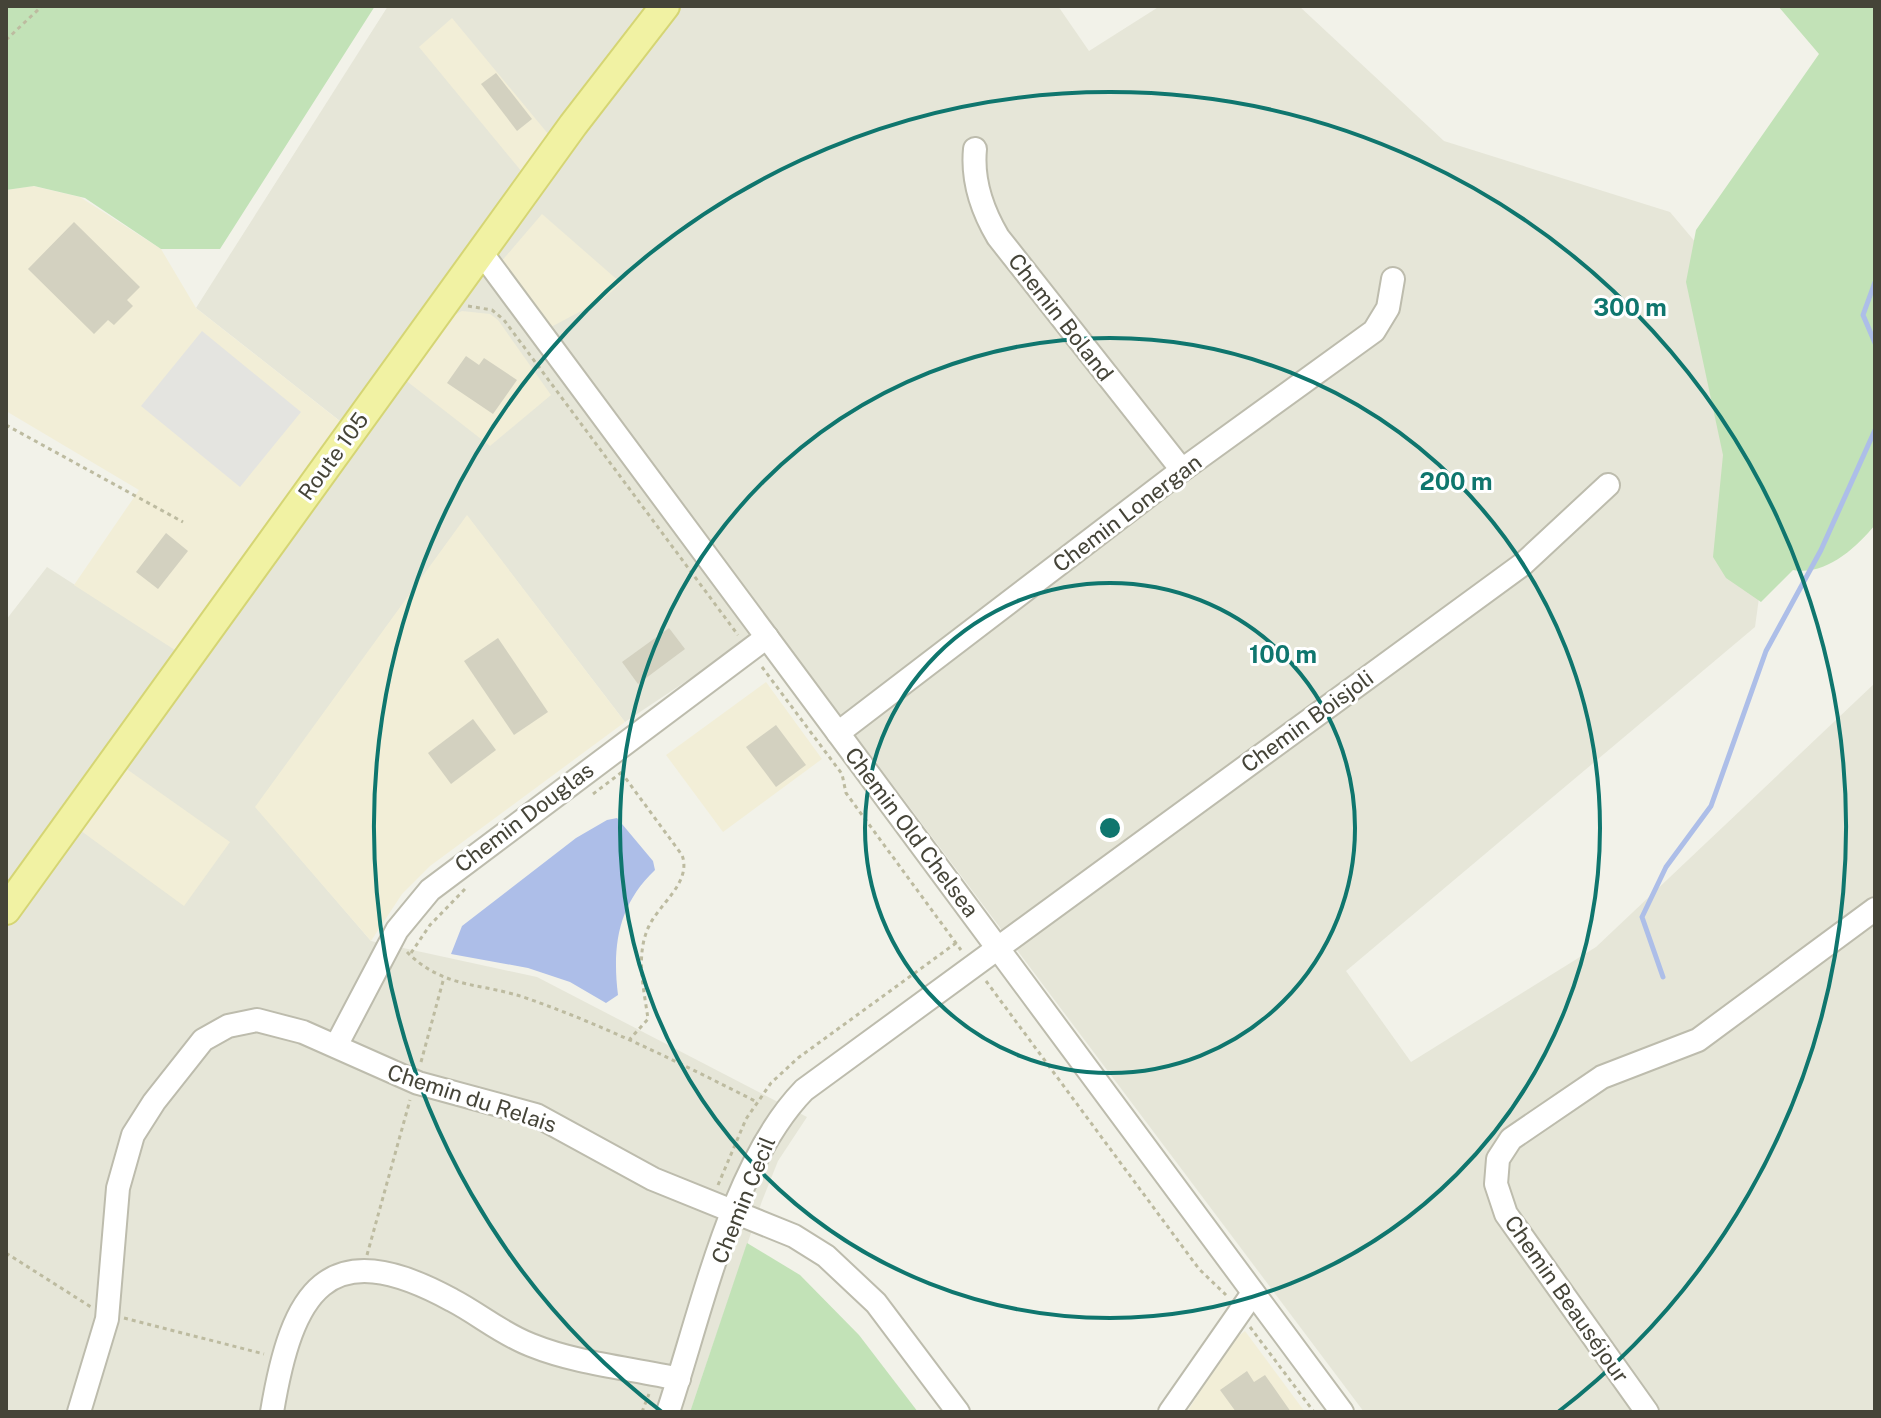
<svg xmlns="http://www.w3.org/2000/svg" width="1881" height="1418" viewBox="0 0 1881 1418" font-family="'Public Sans',sans-serif">
	<style>
		.residential { fill: #e6e6d8 }
		.commercial { fill: #f2eed7 }
		.green { fill: #c2e2b7 }
		.parking { fill: #e4e4e0 }
		.water { fill: #adbee8 }
		.lines { fill: none; stroke-linecap: round; stroke-linejoin: round }
		.stream { stroke: #adbee8; stroke-width: 5 }
		.building { fill: #d3d1c0 }
		.minor-casing { stroke: #bdbcad; stroke-width: 26 }
		.major-casing { stroke: #d5d574; stroke-width: 32 }
		.path { stroke: #bdbba0; stroke-width: 3; stroke-dasharray: 4 4; stroke-linecap: butt }
		.minor { stroke: #fff; stroke-width: 22 }
		.major { stroke: #f1f2a3; stroke-width: 28 }
		.ring { fill: none; stroke: #0f766e; stroke-width: 4 }
		.labels { text-anchor: middle; stroke-width: 6; stroke-linejoin: round; paint-order: stroke }
		.street-label { font-size: 22px; fill: #454438; stroke: #fff }
		.centre { fill: #0f766e; stroke: #fff; stroke-width: 4 }
		.ring-label { font-size: 24px; text-anchor: middle; font-weight: bold; fill: #0f766e; stroke: #fff; stroke-width: 6; stroke-linejoin: round; paint-order: stroke }
	</style>
	<rect width="100%" height="100%" fill="#f2f2e9"/>
	<!-- residential -->
	<path class="residential" d="M388,6h670l31,45 71,-45h139l145,135 226,71 122,145 -37,270 -409,344 65,91 185,-115 279,-264v729h-511l-592,-788 -147,98 -158,-206 -211,291 115,134 166,36 270,140 -29,44 -16,40 -72,211h-684v-792l41,-53 131,84 162,-230 -144,-113z"/>
	<!-- commercial -->
	<g class="commercial">
		<path d="M452,18l97,117 -27,37 -103,-125z"/>
		<path d="M33,186l47,11 81,52 35,59 145,114 -109,160 -54,70 -104,-67 65,-95 -133,-79v-221z"/>
		<path d="M542,214l79,69 -19,17 -51,27 -51,-64z"/>
		<path d="M462,311l28,3 8,6 53,75 -61,51 -86,-67 48,-63z"/>
		<path d="M467,515l158,207 -195,144 -28,28 -31,47 -116,-134z"/>
		<path d="M766,682l56,77 -99,73 -57,-77z"/>
		<path d="M121,765l109,77 -46,64 -107,-78z"/>
		<path d="M1245,1331l60,81h-118l45,-71z"/>
	</g>
	<!-- green -->
	<g class="green">
		<path d="M6,6h369l-155,243h-59l-76,-51 -51,-12 -28,4z"/>
		<path d="M1778,6h97v519c-20,24 -50,51 -82,45l-32,32 -35,-24 -13,-21 10,-102 -37,-173 10,-52 123,-176z"/>
		<path d="M747,1243l53,32 59,60 59,77h-228z"/>
	</g>
	<!-- parking -->
	<path class="parking" d="M202,331l99,81 -61,75 -99,-81z"/>
	<!-- water -->
	<path class="water" d="M617,818l36,43 2,9c-37,35 -43,76 -37,125l-12,8 -36,-21 -42,-14 -77,-14 11,-28 114,-88 31,-18z"/>
	<g class="lines">
		<!-- stream -->
		<g class="stream">
			<path d="M1875,282l-12,33 12,28"/>
			<path d="M1663,977l-21,-60 24,-50 45,-61 55,-155 55,-101 54,-120"/>
		</g>
	</g>
	<!-- building -->
	<g class="building">
		<path d="M496,73l36,46 -15,12 -36,-47z"/>
		<path d="M74,222l66,65 -13,13 6,6 -19,19 -6,-5 -14,14 -66,-65z"/>
		<path d="M466,356l13,9 5,-7 33,22 -24,34 -46,-31z"/>
		<path d="M166,533l22,18 -30,38 -22,-17z"/>
		<path d="M669,628l16,21 -47,35 -16,-22z"/>
		<path d="M498,638l50,74 -34,23 -50,-74z"/>
		<path d="M473,719l23,31 -45,34 -23,-31z"/>
		<path d="M776,725l30,40 -30,22 -30,-40z"/>
		<path d="M1247,1371l7,11 11,-7 26,37h-55l-16,-22z"/>
	</g>
	<g class="lines">
		<defs>
			<g id="minor">
				<path d="M975,149c-3,31 7,61 23,88l184,233"/>
				<path d="M481,252l861,1160"/>
				<path d="M838,733l344,-263 192,-139 14,-23 5,-29"/>
				<path d="M336,1046l61,-116 33,-40 337,-253"/>
				<path d="M79,1412l28,-93 11,-131 15,-53 21,-33 49,-62 25,-14 29,-6 46,12 115,51 118,32 117,64 141,57 32,20 50,47 82,109"/>
				<path d="M272,1412c20,-120 54,-181 180,-112 27,14 50,34 79,45 47,19 99,23 148,34"/>
				<path d="M668,1412c33,-99 64,-248 136,-322l719,-526 85,-79"/>
				<path d="M1170,1412l83,-119"/>
				<path d="M1647,1412l-141,-198 -10,-30 2,-25 13,-20 91,-62 96,-37 177,-131"/>
			</g>
			<path id="major" d="M6,910l567,-785 92,-119"/>
		</defs>
		<!-- minor casing -->
		<use href="#minor" class="minor-casing"/>
		<!-- major casing -->
		<use href="#major" class="major-casing"/>
		<!-- path -->
		<g class="path">
			<path d="M6,40l36,-34"/>
			<path d="M468,306l24,4 12,10 234,315"/>
			<path d="M6,425l177,97"/>
			<path d="M762,667l80,107 4,19 115,157"/>
			<path d="M621,772l61,83c10,27 -22,48 -33,71 -14,29 -5,63 -1,93l-18,20"/>
			<path d="M593,794l29,-22"/>
			<path d="M407,952c38,38 75,30 122,47 79,28 153,65 228,103"/>
			<path d="M411,953l19,-28 35,-36"/>
			<path d="M986,981l213,288 27,26"/>
			<path d="M421,1062l22,-81"/>
			<path d="M718,1185l28,-66 25,-36 27,-25 158,-115"/>
			<path d="M6,1253l85,54"/>
			<path d="M367,1255l43,-155"/>
			<path d="M124,1318l140,36"/>
			<path d="M1250,1327l64,85"/>
			<path d="M642,1412l7,-18"/>
		</g>
		<!-- minor -->
		<use href="#minor" class="minor"/>
		<!-- major -->
		<use href="#major" class="major"/>
	</g>
	<!-- distance rings -->
	<g class="ring">
		<circle cx="1110" cy="828" r="245"/>
		<circle cx="1110" cy="828" r="490"/>
		<path d="M662 1412A736 736 0 1 1 1558 1412"/>
	</g>
	<g class="labels">
		<!-- street labels -->
		<g class="street-label">
			<text transform="translate(1061 317) rotate(52)" y="8">Chemin Boland</text>
			<text transform="translate(333 456) rotate(-54)" y="8">Route 105</text>
			<text transform="translate(1127 513) rotate(-37)" y="8">Chemin Lonergan</text>
			<text transform="translate(1307 721) rotate(-36)" y="8">Chemin Boisjoli</text>
			<text transform="translate(524 817) rotate(-37)" y="8">Chemin Douglas</text>
			<text transform="translate(912 832) rotate(53)" y="8">Chemin Old Chelsea</text>
			<text transform="translate(472 1098) rotate(18)" y="8">Chemin du Relais</text>
			<text transform="translate(743 1200) rotate(-68)" y="8">Chemin Cecil</text>
			<text transform="translate(1567 1299) rotate(55)" y="8">Chemin Beauséjour</text>
		</g>
	</g>
	<circle cx="1110" cy="828" r="12" class="centre"/>
	<g class="ring-label">
		<text x="1630" y="316">300 m</text>
		<text x="1456" y="490">200 m</text>
		<text x="1283" y="663">100 m</text>
	</g>
	<!-- border -->
	<rect width="1881" height="1418" fill="none" stroke="#454438" stroke-width="16"/>
</svg>
